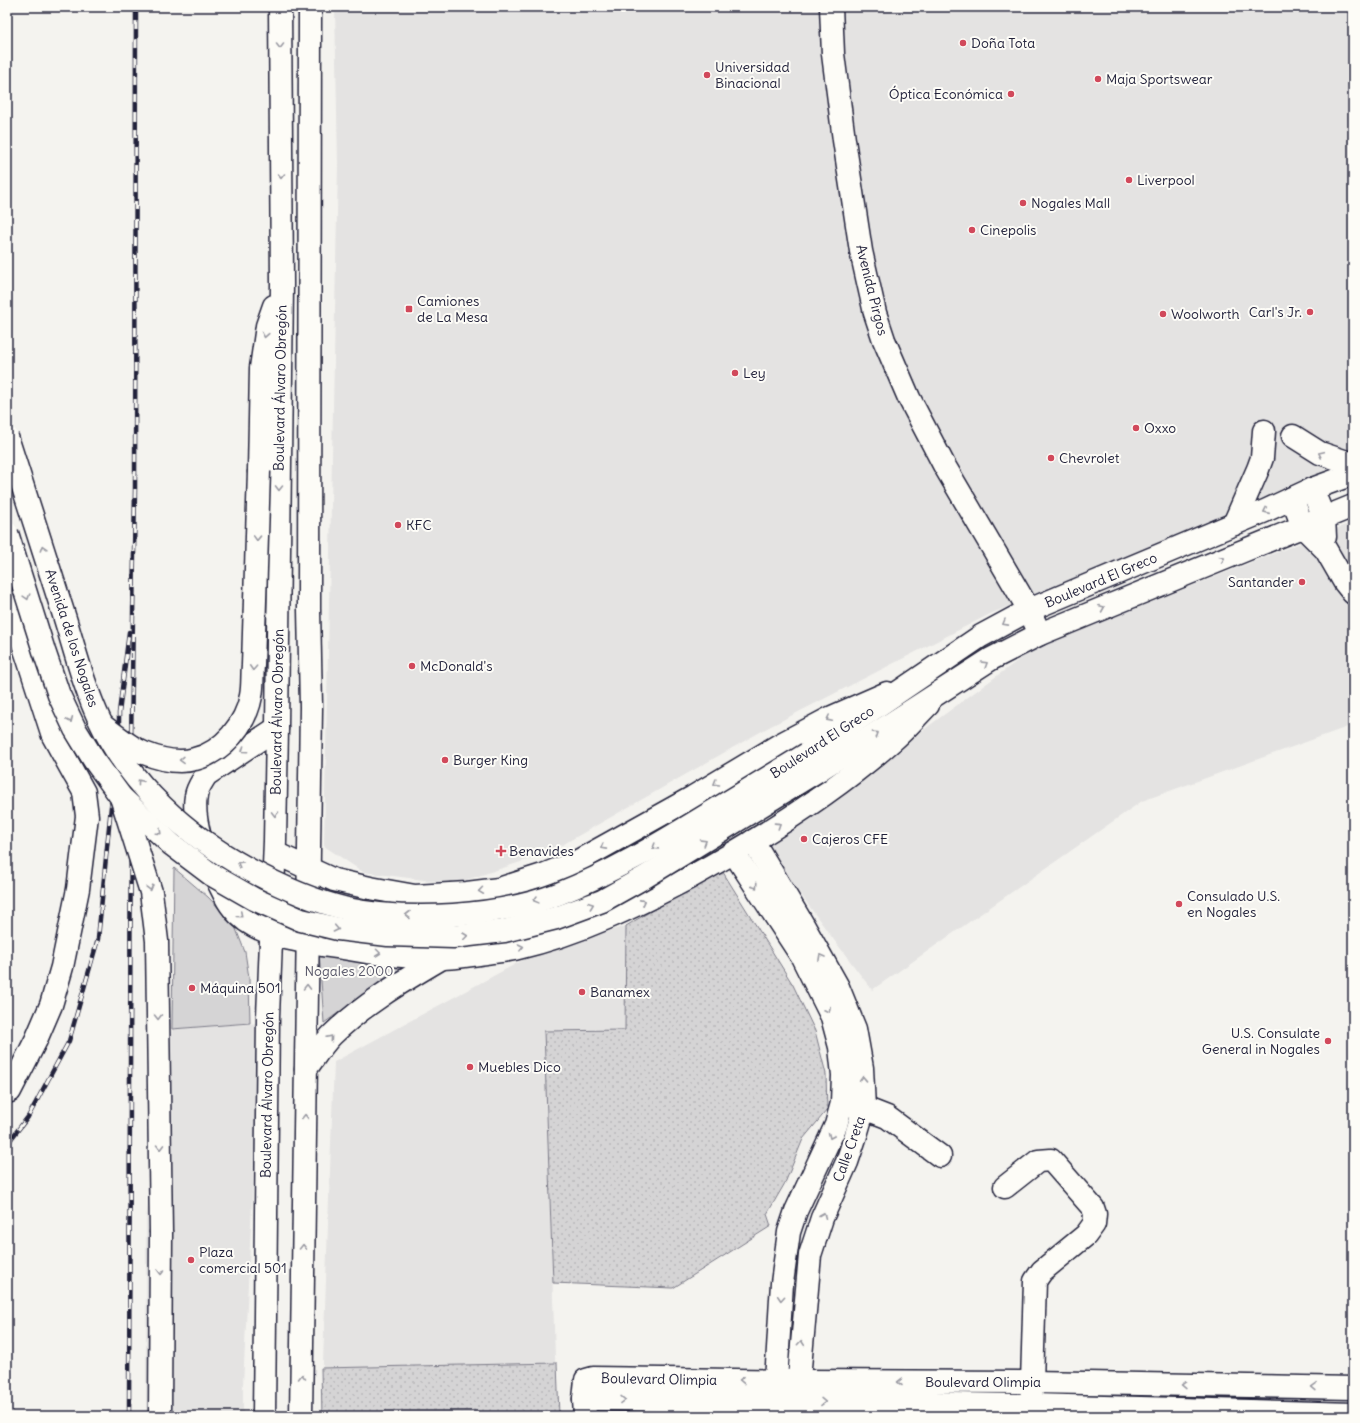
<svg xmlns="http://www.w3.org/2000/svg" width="1360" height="1423" viewBox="0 0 1360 1423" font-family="Delius,sans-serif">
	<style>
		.built { fill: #e4e3e2 }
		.grass { fill: url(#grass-dots); stroke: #7c7b88 }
		.park { fill: #d5d4d5; stroke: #7c7b88 }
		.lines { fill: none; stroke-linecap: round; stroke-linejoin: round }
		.minor-casing { stroke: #22223b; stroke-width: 25 }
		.tertiary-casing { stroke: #22223b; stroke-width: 25 }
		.secondary-casing { stroke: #22223b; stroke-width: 25 }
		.trunk-casing { stroke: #22223b; stroke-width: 25 }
		.minor { stroke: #fdfcf7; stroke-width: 22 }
		.tertiary { stroke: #fdfcf7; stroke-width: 22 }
		.secondary { stroke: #fdfcf7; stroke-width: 22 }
		.trunk { stroke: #fdfcf7; stroke-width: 22 }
		.rail-casing { stroke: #22223b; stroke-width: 4.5 }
		.rail { stroke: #fdfcf7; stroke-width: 3; stroke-dasharray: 9; stroke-linecap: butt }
		.secondary-bridge-casing { stroke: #22223b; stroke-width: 25; stroke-linecap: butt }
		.trunk-bridge-casing { stroke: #22223b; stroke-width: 25; stroke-linecap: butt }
		.secondary-bridge { stroke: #fdfcf7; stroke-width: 22 }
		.trunk-bridge { stroke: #fdfcf7; stroke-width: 22 }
		.oneway { stroke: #9a9aa2 }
		.poi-dot { fill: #d1495b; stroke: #fdfcf7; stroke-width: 1.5 }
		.labels { text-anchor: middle; stroke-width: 4; stroke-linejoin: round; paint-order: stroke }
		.poi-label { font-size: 14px; fill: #22223b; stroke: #fdfcf7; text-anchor: start }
		.street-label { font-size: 14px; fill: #22223b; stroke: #fdfcf7 }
		.park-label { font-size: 14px; fill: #585769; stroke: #fdfcf7 }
	</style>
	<defs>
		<pattern id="grass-dots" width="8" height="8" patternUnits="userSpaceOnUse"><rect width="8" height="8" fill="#d5d4d5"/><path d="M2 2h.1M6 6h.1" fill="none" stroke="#b7b6b8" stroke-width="1.8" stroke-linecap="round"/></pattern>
	</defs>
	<rect width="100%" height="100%" fill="#f4f3ef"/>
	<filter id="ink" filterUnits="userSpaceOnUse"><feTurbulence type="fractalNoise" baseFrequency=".025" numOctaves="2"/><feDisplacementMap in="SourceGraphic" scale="8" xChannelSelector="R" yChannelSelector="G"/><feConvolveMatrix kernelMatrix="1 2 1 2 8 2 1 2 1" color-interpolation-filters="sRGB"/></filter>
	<g filter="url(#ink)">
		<!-- built -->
		<g class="built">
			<path d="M335,7h1018v453l-363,154 -221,113 -221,126 -94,31 -91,-12 -39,-26 14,-681z"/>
			<path d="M1353,522v203l-211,76 -270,189 -44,-58 -61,-84 163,-123 98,-72 33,-15z"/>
			<path d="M626,926l-1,104 -81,1 13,385h-236l13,-354 200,-108z"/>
			<path d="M261,1023l-18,362v31h-97v-197l26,-190z"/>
		</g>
		<!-- grass -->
		<g class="grass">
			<path d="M721,869l72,116 22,46 11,43 1,36 -24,29 -18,44 -18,31 4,12 -98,62 -120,-5 -9,-252 81,-1 1,-104z"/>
			<path d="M557,1363l2,53h-237l-1,-48z"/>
		</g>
		<!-- park -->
		<g class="park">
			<path d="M174,868l34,29 26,27 11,28 4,26 1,45 -78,6z"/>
			<path d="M318,938l110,18 -52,30 -52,37z"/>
		</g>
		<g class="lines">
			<defs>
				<g id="minor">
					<path d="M831,7l2,47 11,86 17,111 14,62 9,27 25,58 35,67 85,145 11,24"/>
					<path d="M1312,489l12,29 1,19"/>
					<path d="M1292,498l11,29 23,23 19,33 8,10"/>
					<path d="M7,594l46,142 31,56 3,24 -9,73 -16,78 -11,38 -15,35 -26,51"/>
					<path d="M277,728l-71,47c-4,7 -9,13 -10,21 -4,22 8,59 19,80 6,10 10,23 18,32 22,30 76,35 110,40 32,6 65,10 97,10 16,0 31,-3 46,-5 11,-2 22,-2 32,-5 61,-14 116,-41 171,-70 71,-39 142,-83 203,-137 13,-11 24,-24 36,-36"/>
					<path d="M753,841l49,82 36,64 17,42 7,39 2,40 -8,27 -9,27 -25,56 -12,37 -13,146"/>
					<path d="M275,853l59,27 36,8 45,8 52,-3 32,-4 44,-14 35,-14 115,-64 88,-53 51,-27 55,-24"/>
					<path d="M734,853l68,104 30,60 8,30 3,28 -1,28 -6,22 -40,86 -7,21 -7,51 -6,98"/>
					<path d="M850,1105l14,3 23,9 53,39"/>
					<path d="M1005,1187l33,-26 13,-1 42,48 2,6 -1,10 -8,11 -44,36 -7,10 -4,135"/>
					<path d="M584,1399l1,17"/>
				</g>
				<path id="tertiary" d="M1353,1388l-321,-6 -235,-1 -204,-3 -7,2 -2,19 447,6 322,9"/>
				<g id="secondary">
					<path d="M1293,436l27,17 33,11"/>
					<path d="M1234,524l24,-55 4,-11 2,-27"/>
					<path d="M807,754l174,-118 48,-26 236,-99 47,-22 41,-15"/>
					<path d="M819,770l172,-111 49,-25 313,-128"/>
				</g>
				<g id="trunk">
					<path d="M259,471l2,-103 6,-42 7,-20"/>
					<path d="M306,1069c8,-11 16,-24 26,-34 33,-32 71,-54 110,-77"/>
					<path d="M160,1416l1,-183"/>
					<path d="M264,1416l4,-400 7,-175 2,-113 5,-444 -2,-277"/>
					<path d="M301,1416l10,-709 -2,-98 1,-602"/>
				</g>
			</defs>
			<!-- minor casing -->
			<use href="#minor" class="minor-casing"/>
			<!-- tertiary casing -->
			<use href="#tertiary" class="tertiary-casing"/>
			<!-- secondary casing -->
			<use href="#secondary" class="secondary-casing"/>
			<!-- trunk casing -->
			<use href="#trunk" class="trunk-casing"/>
			<!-- minor -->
			<use href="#minor" class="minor"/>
			<!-- tertiary -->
			<use href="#tertiary" class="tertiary"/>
			<!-- secondary -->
			<use href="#secondary" class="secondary"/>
			<!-- trunk -->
			<use href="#trunk" class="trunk"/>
			<defs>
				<g id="rail">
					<path d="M7,1144l21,-27 41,-76 29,-102 21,-214v-12l10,-81"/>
					<path d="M129,1416l2,-674 4,-252 1,-483"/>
				</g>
			</defs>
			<!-- rail casing -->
			<use href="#rail" class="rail-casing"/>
			<!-- rail -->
			<use href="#rail" class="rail"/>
			<defs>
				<g id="secondary-bridge">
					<path d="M7,437c18,58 37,114 55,172 12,37 21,76 38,112 30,64 86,114 148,148 31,17 65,32 99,40 62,13 151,8 211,-15 53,-21 100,-49 149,-79 33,-20 67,-41 100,-61"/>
					<path d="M7,533l37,118 15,44 16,34 19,31 27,37 50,47 41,31 42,24 47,21 37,9 50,6 65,2 51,-6 52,-13 46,-17 43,-24 174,-107"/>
				</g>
				<g id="trunk-bridge">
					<path d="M103,726c13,9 26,21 41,27 15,6 34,11 51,6 28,-7 51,-35 56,-63 2,-10 1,-21 2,-31l6,-194"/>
					<path d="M121,797l30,95 6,49 4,292"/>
				</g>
			</defs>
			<!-- secondary-bridge casing -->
			<use href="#secondary-bridge" class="secondary-bridge-casing"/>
			<!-- trunk-bridge casing -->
			<use href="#trunk-bridge" class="trunk-bridge-casing"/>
			<!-- secondary-bridge -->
			<use href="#secondary-bridge" class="secondary-bridge"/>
			<!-- trunk-bridge -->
			<use href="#trunk-bridge" class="trunk-bridge"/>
		</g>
		<!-- one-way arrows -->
		<defs><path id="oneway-chevron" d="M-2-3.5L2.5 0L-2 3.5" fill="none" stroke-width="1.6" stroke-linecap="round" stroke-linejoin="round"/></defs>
		<g class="oneway">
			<use href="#oneway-chevron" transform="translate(280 46) rotate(90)"/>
			<use href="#oneway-chevron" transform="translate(281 176) rotate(90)"/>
			<use href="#oneway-chevron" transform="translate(265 335) rotate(100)"/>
			<use href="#oneway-chevron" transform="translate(1321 454) rotate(-155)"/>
			<use href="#oneway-chevron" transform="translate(279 488) rotate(91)"/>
			<use href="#oneway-chevron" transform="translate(1266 511) rotate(156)"/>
			<use href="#oneway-chevron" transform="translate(257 538) rotate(92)"/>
			<use href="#oneway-chevron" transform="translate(43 548) rotate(-108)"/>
			<use href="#oneway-chevron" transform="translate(1222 559) rotate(-22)"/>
			<use href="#oneway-chevron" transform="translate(27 597) rotate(73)"/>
			<use href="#oneway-chevron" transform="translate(1102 608) rotate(-22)"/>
			<use href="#oneway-chevron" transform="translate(1005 623) rotate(151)"/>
			<use href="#oneway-chevron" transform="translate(985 664) rotate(-32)"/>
			<use href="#oneway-chevron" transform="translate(253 668) rotate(93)"/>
			<use href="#oneway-chevron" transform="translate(829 719) rotate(153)"/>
			<use href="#oneway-chevron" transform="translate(70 720) rotate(66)"/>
			<use href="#oneway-chevron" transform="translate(876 734) rotate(-33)"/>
			<use href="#oneway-chevron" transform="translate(244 750) rotate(145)"/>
			<use href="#oneway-chevron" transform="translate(182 760) rotate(179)"/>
			<use href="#oneway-chevron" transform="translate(140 782) rotate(-128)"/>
			<use href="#oneway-chevron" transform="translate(716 783) rotate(149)"/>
			<use href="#oneway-chevron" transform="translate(275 814) rotate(91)"/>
			<use href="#oneway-chevron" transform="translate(778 825) rotate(-33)"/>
			<use href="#oneway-chevron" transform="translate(159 832) rotate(43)"/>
			<use href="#oneway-chevron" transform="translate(704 842) rotate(-32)"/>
			<use href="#oneway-chevron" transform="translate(603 847) rotate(151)"/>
			<use href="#oneway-chevron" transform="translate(655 847) rotate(148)"/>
			<use href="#oneway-chevron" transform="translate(240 864) rotate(-151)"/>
			<use href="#oneway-chevron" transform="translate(755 886) rotate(56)"/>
			<use href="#oneway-chevron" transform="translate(150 888) rotate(75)"/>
			<use href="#oneway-chevron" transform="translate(481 891) rotate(172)"/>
			<use href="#oneway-chevron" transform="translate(536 900) rotate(165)"/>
			<use href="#oneway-chevron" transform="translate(643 902) rotate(-28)"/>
			<use href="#oneway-chevron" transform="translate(591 905) rotate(-20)"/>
			<use href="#oneway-chevron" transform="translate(240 915) rotate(40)"/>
			<use href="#oneway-chevron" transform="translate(408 915) rotate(-180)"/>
			<use href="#oneway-chevron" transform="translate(336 929) rotate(12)"/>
			<use href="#oneway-chevron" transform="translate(465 936) rotate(-7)"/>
			<use href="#oneway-chevron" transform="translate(521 947) rotate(-14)"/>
			<use href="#oneway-chevron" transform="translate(378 953) rotate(7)"/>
			<use href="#oneway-chevron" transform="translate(821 957) rotate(-119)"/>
			<use href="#oneway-chevron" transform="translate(307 987) rotate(-89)"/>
			<use href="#oneway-chevron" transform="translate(828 1010) rotate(63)"/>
			<use href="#oneway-chevron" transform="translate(158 1017) rotate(89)"/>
			<use href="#oneway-chevron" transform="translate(330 1038) rotate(-49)"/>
			<use href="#oneway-chevron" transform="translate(863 1079) rotate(-92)"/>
			<use href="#oneway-chevron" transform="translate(305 1117) rotate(-89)"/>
			<use href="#oneway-chevron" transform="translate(831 1136) rotate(113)"/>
			<use href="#oneway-chevron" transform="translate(160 1147) rotate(89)"/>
			<use href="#oneway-chevron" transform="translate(823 1215) rotate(-68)"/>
			<use href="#oneway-chevron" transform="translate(303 1247) rotate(-89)"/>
			<use href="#oneway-chevron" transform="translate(161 1272) rotate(90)"/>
			<use href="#oneway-chevron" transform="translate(781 1298) rotate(94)"/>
			<use href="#oneway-chevron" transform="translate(801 1343) rotate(-85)"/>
			<use href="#oneway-chevron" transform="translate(302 1377) rotate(-90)"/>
			<use href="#oneway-chevron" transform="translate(742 1380) rotate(-179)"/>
			<use href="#oneway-chevron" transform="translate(900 1382) rotate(-180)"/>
			<use href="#oneway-chevron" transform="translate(1184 1385) rotate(-179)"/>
			<use href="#oneway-chevron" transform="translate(1314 1387) rotate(-179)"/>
			<use href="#oneway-chevron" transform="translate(623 1400) rotate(1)"/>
			<use href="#oneway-chevron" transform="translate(823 1402) rotate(1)"/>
		</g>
	</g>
	<!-- markers -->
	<g class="poi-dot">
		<circle cx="963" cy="43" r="4"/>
		<circle cx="707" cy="75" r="4"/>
		<circle cx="1098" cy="79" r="4"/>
		<circle cx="1011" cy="94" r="4"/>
		<circle cx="1129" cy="180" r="4"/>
		<circle cx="1023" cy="203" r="4"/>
		<circle cx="972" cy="230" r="4"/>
		<rect x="405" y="305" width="8" height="8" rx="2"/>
		<circle cx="1310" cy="312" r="4"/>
		<circle cx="1163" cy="314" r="4"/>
		<circle cx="735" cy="373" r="4"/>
		<circle cx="1136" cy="428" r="4"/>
		<circle cx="1051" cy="458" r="4"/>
		<circle cx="398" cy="525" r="4"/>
		<circle cx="1302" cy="582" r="4"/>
		<circle cx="412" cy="666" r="4"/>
		<circle cx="445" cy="760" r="4"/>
		<circle cx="804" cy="839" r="4"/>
		<path d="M499 845h4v4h4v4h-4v4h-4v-4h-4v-4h4z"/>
		<circle cx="1179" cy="904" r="4"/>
		<circle cx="192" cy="988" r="4"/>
		<circle cx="582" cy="992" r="4"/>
		<circle cx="1328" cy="1041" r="4"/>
		<circle cx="470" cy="1067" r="4"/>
		<circle cx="191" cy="1260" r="4"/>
	</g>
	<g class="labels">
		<!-- poi labels -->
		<g class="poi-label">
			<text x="971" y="48">Doña Tota</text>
			<text x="715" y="72">Universidad<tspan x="715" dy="16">Binacional</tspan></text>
			<text x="1106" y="84">Maja Sportswear</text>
			<text x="1003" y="99" text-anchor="end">Óptica Económica</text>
			<text x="1137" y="185">Liverpool</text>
			<text x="1031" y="208">Nogales Mall</text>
			<text x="980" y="235">Cinepolis</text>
			<text x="417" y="306">Camiones<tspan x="417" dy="16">de La Mesa</tspan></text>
			<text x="1302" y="317" text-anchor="end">Carl's Jr.</text>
			<text x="1171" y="319">Woolworth</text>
			<text x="743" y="378">Ley</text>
			<text x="1144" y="433">Oxxo</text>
			<text x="1059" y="463">Chevrolet</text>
			<text x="406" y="530">KFC</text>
			<text x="1294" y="587" text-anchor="end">Santander</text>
			<text x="420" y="671">McDonald's</text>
			<text x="453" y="765">Burger King</text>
			<text x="812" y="844">Cajeros CFE</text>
			<text x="509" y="856">Benavides</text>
			<text x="1187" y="901">Consulado U.S.<tspan x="1187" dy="16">en Nogales</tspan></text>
			<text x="200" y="993">Máquina 501</text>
			<text x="590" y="997">Banamex</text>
			<text x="1320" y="1038" text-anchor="end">U.S. Consulate<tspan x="1320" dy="16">General in Nogales</tspan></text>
			<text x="478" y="1072">Muebles Dico</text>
			<text x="199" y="1257">Plaza<tspan x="199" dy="16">comercial 501</tspan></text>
		</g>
		<!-- street labels -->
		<g class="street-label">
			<text transform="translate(872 290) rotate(76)" y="5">Avenida Pirgos</text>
			<text transform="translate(280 388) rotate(-89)" y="5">Boulevard Álvaro Obregón</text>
			<text transform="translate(1101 580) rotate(-23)" y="5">Boulevard El Greco</text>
			<text transform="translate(72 638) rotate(72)" y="5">Avenida de los Nogales</text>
			<text transform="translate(277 712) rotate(-89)" y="5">Boulevard Álvaro Obregón</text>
			<text transform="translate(822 742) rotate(-33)" y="5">Boulevard El Greco</text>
			<text transform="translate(267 1095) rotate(-89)" y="5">Boulevard Álvaro Obregón</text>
			<text transform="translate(849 1149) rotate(-70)" y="5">Calle Creta</text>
			<text transform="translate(659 1379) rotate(1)" y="5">Boulevard Olimpia</text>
			<text x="983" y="1387">Boulevard Olimpia</text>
		</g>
		<!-- park labels -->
		<g class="park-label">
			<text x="349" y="976">Nogales 2000</text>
		</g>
	</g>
	<!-- margin -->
	<rect width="1360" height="1423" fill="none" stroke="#fdfcf7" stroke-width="24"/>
	<rect x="12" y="12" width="1336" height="1399" fill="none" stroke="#22223b" stroke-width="1.5" filter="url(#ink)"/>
</svg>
